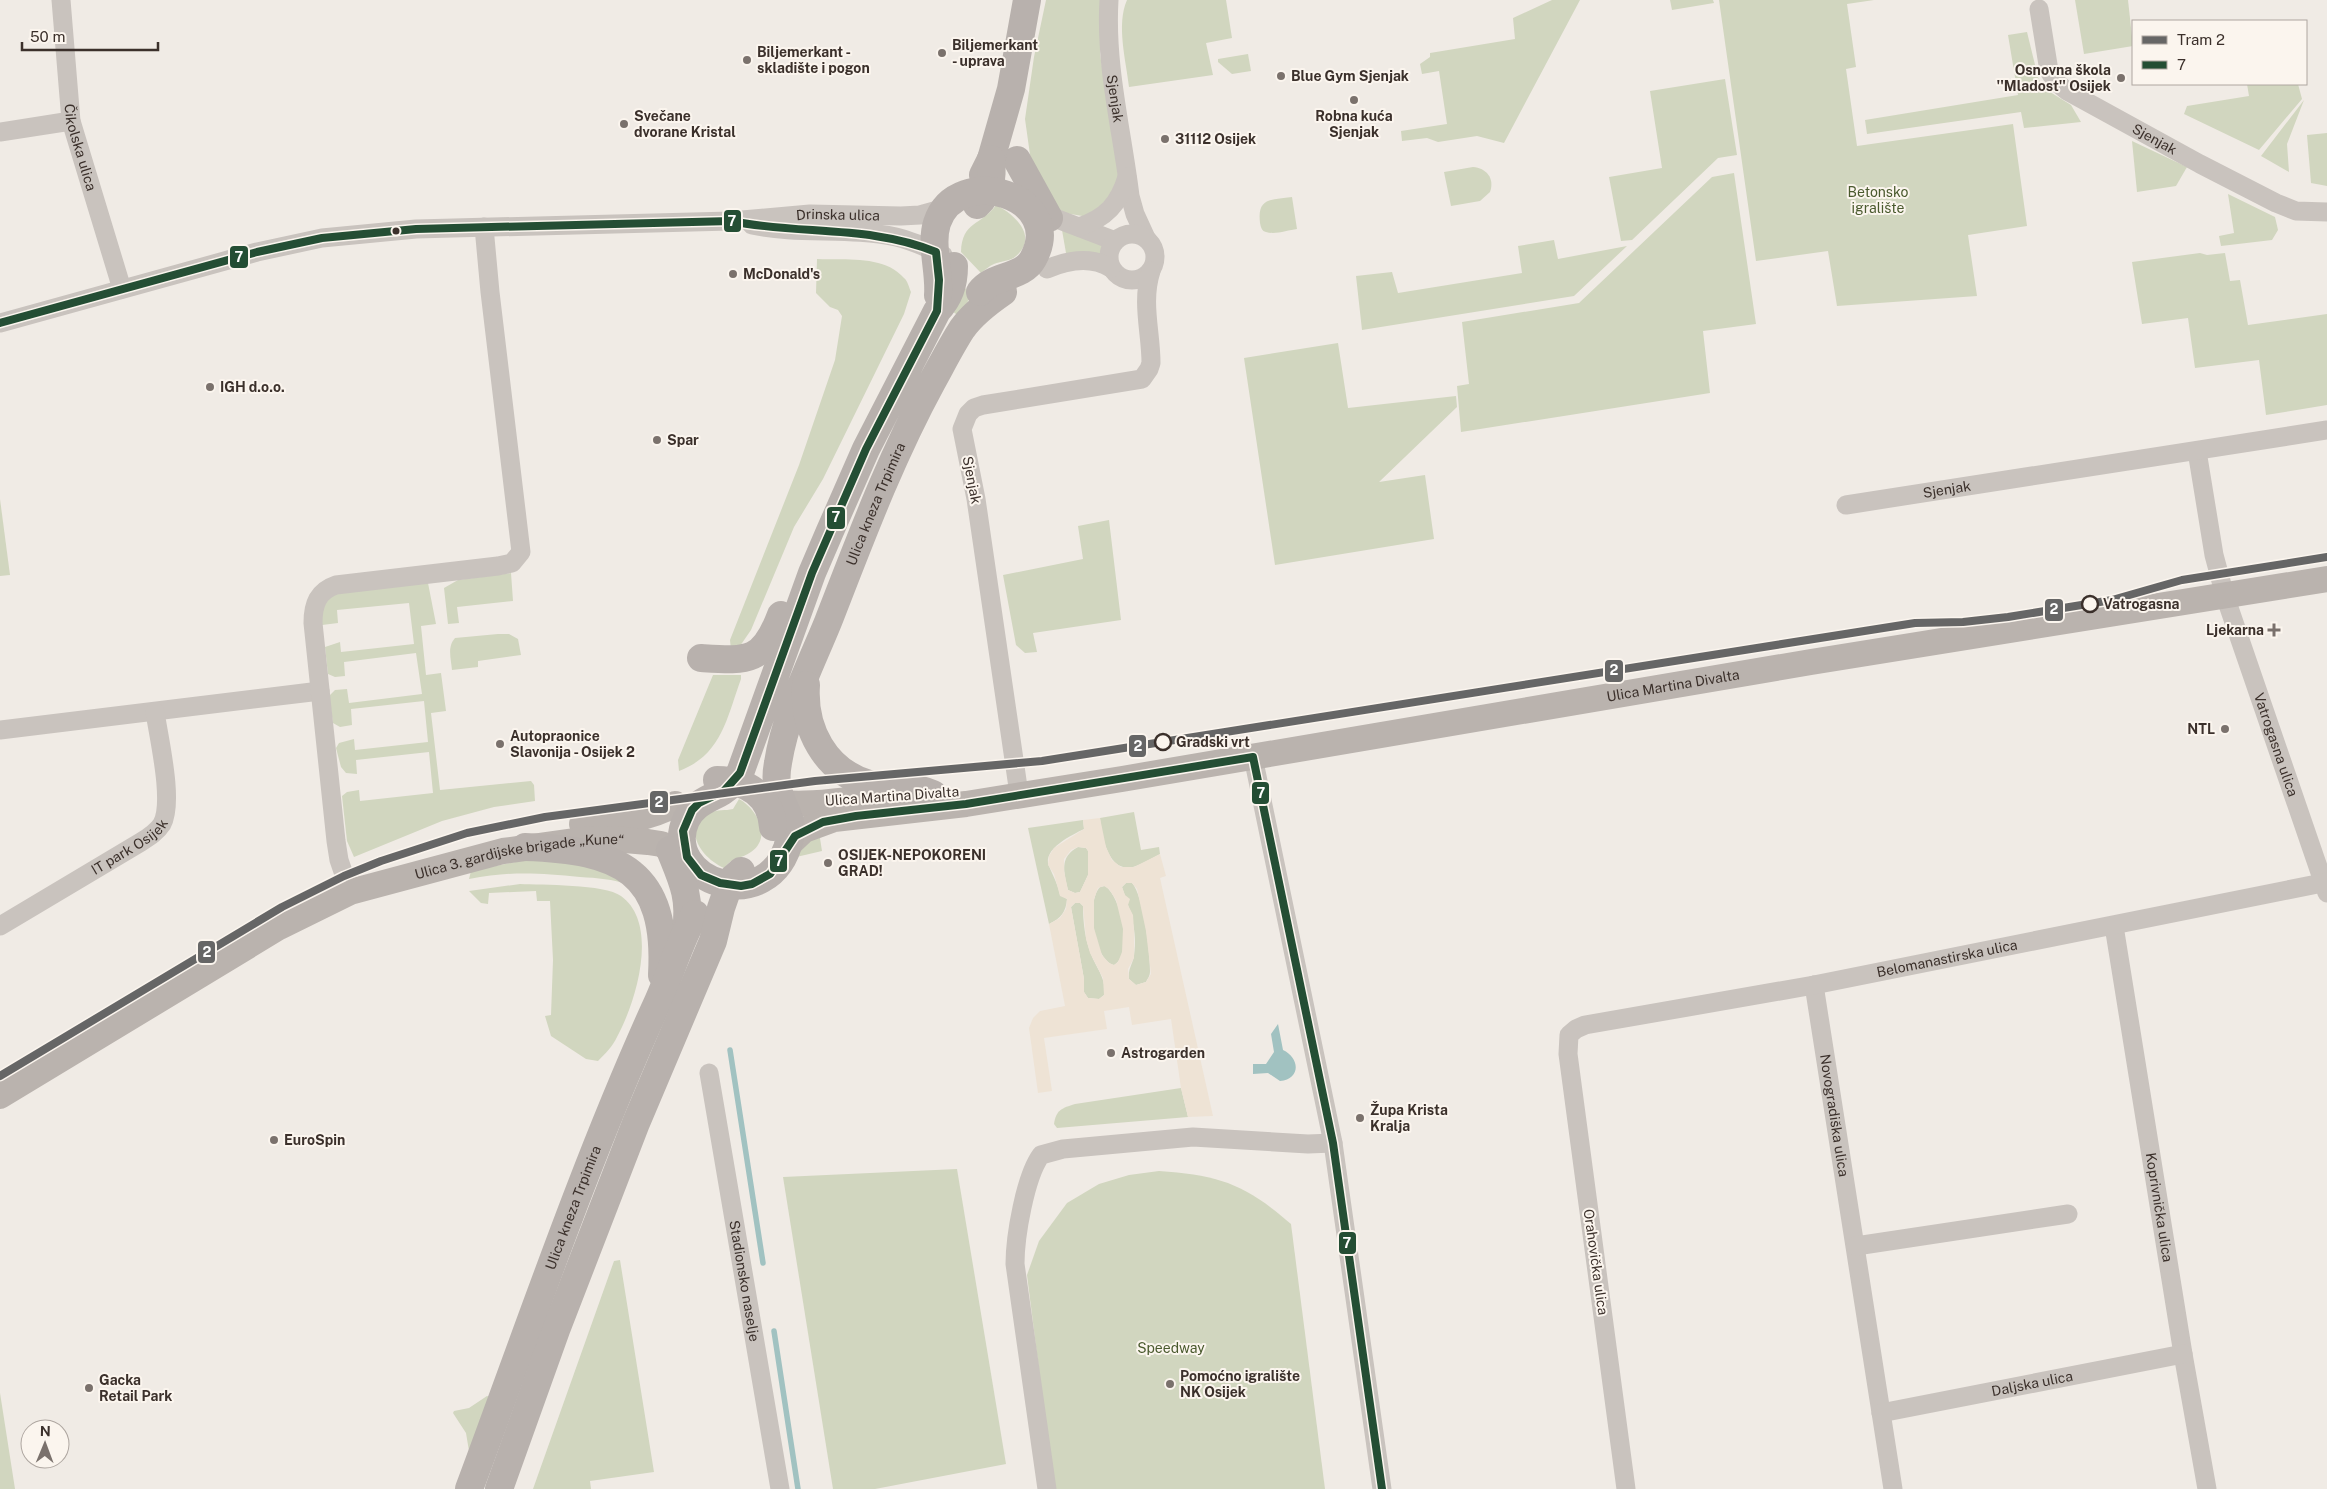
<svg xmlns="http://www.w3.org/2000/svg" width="2327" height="1489" viewBox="0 0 2327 1489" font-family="'Public Sans',sans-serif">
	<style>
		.green { fill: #d1d6bf }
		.plaza { fill: #eee3d5; fill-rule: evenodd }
		.water { fill: #a1c2c1 }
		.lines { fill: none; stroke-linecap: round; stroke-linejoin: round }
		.stream { stroke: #a1c2c1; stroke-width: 5.5 }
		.street { stroke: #c9c3be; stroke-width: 19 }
		.secondary { stroke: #bab3ae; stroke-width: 26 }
		.primary { stroke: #b8b1ad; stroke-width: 28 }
		.bus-1-casing { stroke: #fbf5ee; stroke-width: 11 }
		.bus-1 { stroke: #244e34; stroke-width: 8 }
		.tram-1-casing { stroke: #fbf5ee; stroke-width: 11 }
		.tram-1 { stroke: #666; stroke-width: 8 }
		.poi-dot { fill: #7a716c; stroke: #fbf5ee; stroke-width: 2 }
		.bus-dot { fill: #3b302b; stroke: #fbf5ee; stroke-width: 2 }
		.stop-dot { fill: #fbf5ee; stroke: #3b302b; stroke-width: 2.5 }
		.labels { text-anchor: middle; stroke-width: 4; stroke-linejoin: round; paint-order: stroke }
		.poi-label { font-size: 14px; font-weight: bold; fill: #3b302b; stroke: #fbf5ee; text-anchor: start }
		.street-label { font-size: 14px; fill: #3b302b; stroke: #fbf5ee }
		.park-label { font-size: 14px; fill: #4a5a2e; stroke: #fbf5ee }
		.stop-label { font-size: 14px; font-weight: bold; fill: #3b302b; stroke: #fbf5ee; text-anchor: start }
		.line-badge { stroke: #fbf5ee; stroke-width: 2 }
		.badge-label { font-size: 14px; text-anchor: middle; font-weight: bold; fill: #fff }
	</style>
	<rect width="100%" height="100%" fill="#f0ebe5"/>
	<!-- green -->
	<g class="green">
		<path d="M1046,0h57l-3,54 19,117 -3,20 -28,26 -23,-4 -11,-7 -22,-37 -7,-50 9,-62z"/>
		<path d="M1127,0h99l6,38 -26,5 7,32 -84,12c-3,-27 -13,-62 -2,-87z"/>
		<path d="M1552,0h28l-76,143 -27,-7 -39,6 -11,-4 -25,3 -1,-10 46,-7 -8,-53 -17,3 -2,-10 10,-7v-4l85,-14 -2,-21z"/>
		<path d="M1670,0h43l1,3 -42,7z"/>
		<path d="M1719,0h155l-27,4 9,63 -10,2 11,77 156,-22 14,102 -59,9 9,61 -140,10 -9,-55 -72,10z"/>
		<path d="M2075,0h53l5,46 -49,8z"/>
		<path d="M2027,32l11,45 4,10 29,18 10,17 -57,6 -3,-16 -154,22 -2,-14 153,-25 -10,-60z"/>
		<path d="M1248,54l3,17 -19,3 -14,-12v-3z"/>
		<path d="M1725,79l12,76 -19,3 -86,82 -11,1 -12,-64 53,-9 -12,-77z"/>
		<path d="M2247,84h51l4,15 -43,51 -75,-36 3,-8 62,-10z"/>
		<path d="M2304,100l-17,44 2,28 -28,-16z"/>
		<path d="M2327,133v53l-16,-3 -4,-48z"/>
		<path d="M2132,141l55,26 -11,19 -39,6z"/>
		<path d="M1473,167c13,1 22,11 17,25l-10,9 -29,5 -7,-34z"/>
		<path d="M1734,173l22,151 -53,7 7,62 -249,39 -4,-46 12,-2 -7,-62 117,-19 133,-126z"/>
		<path d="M2228,194l47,23 3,13 -6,10 -51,6 -2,-10 15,-3z"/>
		<path d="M1292,197l5,32c-9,1 -22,6 -31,3 -4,-1 -5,-4 -6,-9 -3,-26 11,-23 32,-26z"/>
		<path d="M996,205c18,9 43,31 20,51 -5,5 -15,5 -22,8 -5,2 -9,6 -13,9l-20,-21c1,-31 20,-26 35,-47z"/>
		<path d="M1062,230l43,10 -1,15 -38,-2z"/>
		<path d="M1554,240l4,19 69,-13 -53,50 -212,34 -6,-54 36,-4 6,21 124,-20 -4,-27z"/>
		<path d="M2200,253l7,2 18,-2 5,28 10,-1 8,45 79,-11v91l-61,10 -7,-55 -64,8 -7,-50 -46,6 -10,-62z"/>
		<path d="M817,259c27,1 68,-4 87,19 4,3 5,10 7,14l-7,22 -81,165 -29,48 -43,103 -11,16 -9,4 -1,-10 69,-175 36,-105 7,-44 -4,-6 -8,-3 -14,-14z"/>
		<path d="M961,286l12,7 -14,23 -9,-6z"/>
		<path d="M1338,343l10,65 108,-12 1,11 -78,75 46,-7 9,64 -159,26 -31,-207z"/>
		<path d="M0,499l10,76 -10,1z"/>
		<path d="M1109,520l12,100 -88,13 4,19 -12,1 -9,-8 -13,-70 80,-16 -5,-33z"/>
		<path d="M511,573l2,28 -56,6 2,16 -11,1 -4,-36 14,-8z"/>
		<path d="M428,583l8,41 -15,2 5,49 15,-2 5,38 -15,2 9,77 91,-9 3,4 1,16 -41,6 -52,14 -88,36 -7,-16 -5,-45 5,-4 12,-2 1,11 73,-8 -4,-41 -73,8 1,14 -11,-1 -5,-6 -5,-19 3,-5 15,-4 1,11 73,-8 -4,-41 -73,8 1,16 -12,2 -7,-4 -4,-27 6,-6 12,-1 2,14 73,-9 -6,-41 -72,9 1,14 -10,1 -7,-3 -3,-27 15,-5 1,10 73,-8 -5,-41 -72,7 1,13 -16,2 -2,-18 15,-15z"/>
		<path d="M498,634h11l9,5 3,16 -43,6v6l-26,3c-1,-11 -5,-23 3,-32z"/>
		<path d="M713,675h28v4c-14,38 -19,76 -62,92l-1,-11z"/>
		<path d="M739,799c17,9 34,38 12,53 -10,7 -19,5 -27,16 -22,-10 -44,-39 -14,-55 8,-4 15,-2 23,-4z"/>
		<path d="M1134,812l7,38 18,-3 1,7c-8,4 -16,9 -24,12 -28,10 -34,-30 -36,-48z"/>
		<path d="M1083,820l1,9c-12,6 -42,20 -35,37 4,10 9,18 11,29l7,4c-1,13 -6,19 -18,25l-21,-96z"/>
		<path d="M819,832l3,19 -30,7z"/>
		<path d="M1078,847l8,1 2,3v24l-8,17 -5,1 -7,-3c-4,-18 -9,-33 10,-43z"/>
		<path d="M535,858l49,4 45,23c-17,-6 -31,-7 -49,-8 -42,-4 -69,-6 -111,2l2,-8z"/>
		<path d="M1126,883h6c12,14 18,69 18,88 0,5 -2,7 -4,11l-10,3 -7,-6c-1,-11 3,-13 5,-23 4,-26 -4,-45 -12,-69z"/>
		<path d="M520,884c21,1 85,0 101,12 39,28 15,106 -4,141 -4,9 -12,17 -19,24l-12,-2 -35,-23 -6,-20 6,-1 2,-55 -3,-59h-13l-1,-10 -47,2 -1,11 -7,-1 -12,-12z"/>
		<path d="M1105,886c16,11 29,67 9,79 -21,-5 -28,-64 -14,-78z"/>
		<path d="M1075,903h5l3,3c0,16 2,33 8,48 5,14 16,25 13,41l-5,4 -11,-1 -4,-6v-13l-13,-72z"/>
		<path d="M1181,1088l7,29 -131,11 -3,-4c2,-14 8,-16 21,-20z"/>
		<path d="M957,1169l49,295 -131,25h-42l-50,-312z"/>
		<path d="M1159,1171c60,4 86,13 132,53l34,265h-271l-27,-214 12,-34 28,-38 32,-19 30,-9z"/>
		<path d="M620,1260l34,212 -64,9 1,8h-58l81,-228z"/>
		<path d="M0,1393l15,96h-15z"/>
		<path d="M487,1396l4,1 -22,54 -3,-18 -13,-20 1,-2 15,-3z"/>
	</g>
	<!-- plaza -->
	<path class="plaza" d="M1100,818l6,29 6,13 9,7h13l26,-13 6,22 -6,2 53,238 -25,1 -7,-29 -10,-69 -39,6 -3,-18 -25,4 3,18 -63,9 8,53 -14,2 -9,-65 4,-10 7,-7 25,-5 -16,-82 11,-6 6,-9 1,-10 -7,-3 -6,-22 -6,-9 1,-9 5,-8 30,-19 -1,-9zM1078,847l8,1 2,3v24l-8,17 -5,1 -7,-3 -4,-19v-12l7,-9zM1126,883h6l5,6 9,42 5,43 -5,8 -10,3 -7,-6 -1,-10 6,-11v-28l-1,-15 -5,-10 2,-6 -5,-4 -3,-8zM1104,886l5,3 7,11 7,29 -1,23 -4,10 -4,3 -5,-2 -7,-8 -8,-27v-29l4,-11zM1075,903h5l3,3 3,33 4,14 13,25 1,17 -5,4 -11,-1 -4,-6v-13l-13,-72z"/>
	<!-- water -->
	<path class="water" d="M1278,1024l5,26c17,8 18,29 -3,31l-12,-8 -15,1v-10h13l8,-12 -3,-18z"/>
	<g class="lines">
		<!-- stream -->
		<g class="stream">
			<path d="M730,1050l33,213"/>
			<path d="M774,1331l24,158"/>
		</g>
		<!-- street -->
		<g class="street">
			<path id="s1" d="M61,0l10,121 51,168"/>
			<path id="s2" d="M1109,0c-4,67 13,130 21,196l5,18 11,24"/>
			<path id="s3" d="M2039,9l10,62 7,11 11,9 133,73 76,39 20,8 31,1"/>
			<path d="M0,132l71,-11"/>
			<path d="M1039,212l76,29"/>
			<path d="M752,225c47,10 97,2 144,12 17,4 32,11 47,18"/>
			<path d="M1079,227c27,-9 40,-23 48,-50"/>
			<circle cx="1132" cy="257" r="23"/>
			<path d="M1047,269c21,-9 44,-13 64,-1"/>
			<path id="s4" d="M0,323l257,-71 65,-14 94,-9 315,-8 79,-7 91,2 19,-1 25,-7"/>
			<path id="s5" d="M2197,451l17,104 11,41 102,297"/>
			<path id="s6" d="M1846,505l481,-75"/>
			<path d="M0,730l320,-39"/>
			<path d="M1253,757l80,386 49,346"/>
			<path d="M1019,794l-43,-295 -14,-70 6,-15 6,-6 9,-3 159,-26 7,-10 2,-6c0,-31 -10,-61 0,-92"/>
			<path d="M350,892l-11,-32 -3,-19 -23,-218c0,-19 5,-32 23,-38l162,-19 14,-3 9,-11 -31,-260 -6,-65"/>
			<path id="s7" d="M0,926l141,-84c8,-5 16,-10 21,-18 12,-22 -3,-85 -7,-112"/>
			<path id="s8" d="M2114,926l69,428 24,135"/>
			<path id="s9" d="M1814,985l79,504"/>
			<path id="s10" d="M709,1073l71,416"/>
			<path d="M1856,1246l212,-32"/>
			<path id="s11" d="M1881,1413l302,-59"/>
			<path d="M1047,1489l-32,-225c0,-27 10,-87 26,-109l22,-6 130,-12 115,7 25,-1"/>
			<path id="s12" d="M1626,1489l-58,-435 1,-19 7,-6 9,-4 229,-40 513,-103"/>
		</g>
		<!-- secondary -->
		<g class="secondary">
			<path d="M764,800c32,8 70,1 103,-2"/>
			<path d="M582,824c32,-2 65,-3 93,-20"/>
			<path id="s13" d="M787,846l17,-16 30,-11 132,-15 156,-25 689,-117 516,-83"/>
			<path id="s14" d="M0,1096l279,-169 71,-35 153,-41 80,-11 30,-1 35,3 13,2 26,13"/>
		</g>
		<!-- primary -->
		<g class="primary">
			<path d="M1017,160l32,58"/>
			<path d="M983,175l8,-16 20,-70 16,-89"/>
			<path d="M977,205c14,-13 16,-28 14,-46"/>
			<path id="s15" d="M954,266c0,19 -5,32 -17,45l-71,138 -36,82 -18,42 -72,200c-5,7 -10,14 -17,18 -15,9 -29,12 -37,29 -27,60 85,102 104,18 4,-17 -6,-29 -11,-45 -3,-9 -3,-20 -1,-30 7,-47 32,-97 50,-141 32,-82 62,-163 104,-240 10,-18 19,-36 30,-53 9,-13 28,-28 41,-37"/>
			<path d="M938,295c2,-24 -8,-50 -1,-72 20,-61 131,-27 96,36 -11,20 -40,15 -53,33"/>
			<path d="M701,658c47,3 62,5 80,-43"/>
			<path d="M806,685c-3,44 19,86 63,99 12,4 26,2 38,3 9,1 18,4 26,7"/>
			<path d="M717,780c30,0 54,16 56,47"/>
			<path d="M525,847c95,3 143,24 137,128"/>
			<path d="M670,850c12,30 21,47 16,80"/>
			<path id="s16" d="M469,1489c60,-161 115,-324 186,-481 15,-31 23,-64 40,-94"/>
			<path d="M499,1489l57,-159 80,-207 77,-182 8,-33 8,-23 4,-7 8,-7"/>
		</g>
		<defs>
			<path id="bus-1" d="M0,323l257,-71 65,-14 94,-9 315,-8c68,14 140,4 205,31l3,28 -2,31 -71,138 -54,124 -72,200 -16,18 -25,12 -7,7 -9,21 4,26 14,18 19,8 21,3 11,-2 18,-10 25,-38 28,-14 33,-6 110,-12 287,-47 80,386 49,346"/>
		</defs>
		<!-- bus-1 casing -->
		<use href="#bus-1" class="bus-1-casing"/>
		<!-- bus-1 -->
		<use href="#bus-1" class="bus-1"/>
		<defs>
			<path id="tram-1" d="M0,1076l282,-169 62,-31 37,-15 86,-28 78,-16 270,-36 227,-20 873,-138 48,-1 45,-5 104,-17 70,-20 145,-23"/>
		</defs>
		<!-- tram-1 casing -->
		<use href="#tram-1" class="tram-1-casing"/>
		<!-- tram-1 -->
		<use href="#tram-1" class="tram-1"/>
	</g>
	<!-- markers -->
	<g class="poi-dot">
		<circle cx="942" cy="53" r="5"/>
		<circle cx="747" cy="60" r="5"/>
		<circle cx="1281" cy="76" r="5"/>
		<circle cx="2121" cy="78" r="5"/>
		<circle cx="1354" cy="100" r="5"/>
		<circle cx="624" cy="124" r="5"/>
		<circle cx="1165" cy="139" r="5"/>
		<circle cx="733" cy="274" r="5"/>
		<circle cx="210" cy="387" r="5"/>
		<circle cx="657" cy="440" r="5"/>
		<path d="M2271.5 622.5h5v5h5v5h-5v5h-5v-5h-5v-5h5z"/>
		<circle cx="2225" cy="729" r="5"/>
		<circle cx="500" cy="744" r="5"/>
		<circle cx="828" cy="863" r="5"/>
		<circle cx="1111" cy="1053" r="5"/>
		<circle cx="1360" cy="1118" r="5"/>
		<circle cx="274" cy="1140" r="5"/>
		<circle cx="1170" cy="1384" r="5"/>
		<circle cx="89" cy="1388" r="5"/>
	</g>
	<circle class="bus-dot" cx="396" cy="231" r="4.5"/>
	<g class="stop-dot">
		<circle cx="2090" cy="604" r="8"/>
		<circle cx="1163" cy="742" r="8"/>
	</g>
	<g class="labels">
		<!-- poi labels -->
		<g class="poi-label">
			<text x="952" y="50">Biljemerkant<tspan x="952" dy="16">- uprava</tspan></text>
			<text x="757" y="57">Biljemerkant -<tspan x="757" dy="16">skladište i pogon</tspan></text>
			<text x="2111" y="75" text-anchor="end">Osnovna škola<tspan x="2111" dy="16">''Mladost'' Osijek</tspan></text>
			<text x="1291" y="81">Blue Gym Sjenjak</text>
			<text x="634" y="121">Svečane<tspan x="634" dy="16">dvorane Kristal</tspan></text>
			<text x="1354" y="121" text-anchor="middle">Robna kuća<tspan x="1354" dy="16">Sjenjak</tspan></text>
			<text x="1175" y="144">31112 Osijek</text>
			<text x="743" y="279">McDonald's</text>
			<text x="220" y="392">IGH d.o.o.</text>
			<text x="667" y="445">Spar</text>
			<text x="2264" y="635" text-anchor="end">Ljekarna</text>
			<text x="2215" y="734" text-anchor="end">NTL</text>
			<text x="510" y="741">Autopraonice<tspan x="510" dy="16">Slavonija - Osijek 2</tspan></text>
			<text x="838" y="860">OSIJEK-NEPOKORENI<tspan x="838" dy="16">GRAD!</tspan></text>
			<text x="1121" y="1058">Astrogarden</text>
			<text x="1370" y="1115">Župa Krista<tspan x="1370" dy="16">Kralja</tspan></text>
			<text x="284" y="1145">EuroSpin</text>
			<text x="1180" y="1381">Pomoćno igralište<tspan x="1180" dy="16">NK Osijek</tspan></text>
			<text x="99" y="1385">Gacka<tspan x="99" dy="16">Retail Park</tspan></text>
		</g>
		<!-- street labels -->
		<g class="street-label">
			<text dy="5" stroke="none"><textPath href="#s2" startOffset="99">Sjenjak</textPath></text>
			<text dy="5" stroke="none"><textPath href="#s3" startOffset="190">Sjenjak</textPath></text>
			<text dy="5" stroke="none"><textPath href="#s1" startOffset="149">Čikolska ulica</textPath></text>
			<text dy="5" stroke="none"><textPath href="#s4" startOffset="850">Drinska ulica</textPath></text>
			<text transform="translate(972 480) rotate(79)" y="5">Sjenjak</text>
			<text dy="5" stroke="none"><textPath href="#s6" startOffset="102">Sjenjak</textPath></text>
			<text dy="5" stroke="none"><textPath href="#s15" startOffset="1156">Ulica kneza Trpimira</textPath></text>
			<text dy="5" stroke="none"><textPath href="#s13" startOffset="905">Ulica Martina Divalta</textPath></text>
			<text dy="5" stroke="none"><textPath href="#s5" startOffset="305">Vatrogasna ulica</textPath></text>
			<text transform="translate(892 796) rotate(-4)" y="5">Ulica Martina Divalta</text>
			<text dy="5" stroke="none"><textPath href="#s7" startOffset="152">IT park Osijek</textPath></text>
			<text dy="5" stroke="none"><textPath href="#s14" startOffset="579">Ulica 3. gardijske brigade „Kune“</textPath></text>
			<text dy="5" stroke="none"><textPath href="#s12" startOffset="845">Belomanastirska ulica</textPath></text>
			<text dy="5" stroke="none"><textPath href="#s9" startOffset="132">Novogradiška ulica</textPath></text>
			<text dy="5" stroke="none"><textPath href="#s16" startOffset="300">Ulica kneza Trpimira</textPath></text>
			<text dy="5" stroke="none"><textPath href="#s8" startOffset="285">Koprivnička ulica</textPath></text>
			<text transform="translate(1596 1262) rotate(82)" y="5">Orahovička ulica</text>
			<text dy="5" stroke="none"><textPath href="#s10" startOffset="211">Stadionsko naselje</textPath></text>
			<text dy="5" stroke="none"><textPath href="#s11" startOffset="154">Daljska ulica</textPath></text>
		</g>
		<!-- park labels -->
		<g class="park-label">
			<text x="1878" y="197">Betonsko<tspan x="1878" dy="16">igralište</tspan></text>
			<text x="1171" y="1353">Speedway</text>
		</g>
		<!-- stop labels -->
		<g class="stop-label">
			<text x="2103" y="609">Vatrogasna</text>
			<text x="1176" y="747">Gradski vrt</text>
		</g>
	</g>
	<g class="line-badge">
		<rect x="723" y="209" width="19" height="24" rx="5" fill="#244e34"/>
		<rect x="229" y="245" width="20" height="24" rx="5" fill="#244e34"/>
		<rect x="826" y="506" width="20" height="24" rx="5" fill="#244e34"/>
		<rect x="2044" y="598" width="20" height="24" rx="5" fill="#666"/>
		<rect x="1604" y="659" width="20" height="24" rx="5" fill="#666"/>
		<rect x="1128" y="734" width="19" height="24" rx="5" fill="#666"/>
		<rect x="1251" y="781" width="19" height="24" rx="5" fill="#244e34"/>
		<rect x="649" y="790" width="20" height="24" rx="5" fill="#666"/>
		<rect x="769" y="849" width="19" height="24" rx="5" fill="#244e34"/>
		<rect x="197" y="940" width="19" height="24" rx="5" fill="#666"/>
		<rect x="1338" y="1231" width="19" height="24" rx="5" fill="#244e34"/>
	</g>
	<g class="badge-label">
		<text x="732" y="226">7</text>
		<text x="239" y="262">7</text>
		<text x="836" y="522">7</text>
		<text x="2054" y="614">2</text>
		<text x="1614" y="675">2</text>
		<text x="1138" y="751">2</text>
		<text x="1261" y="798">7</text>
		<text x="659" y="807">2</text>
		<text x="779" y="866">7</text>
		<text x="207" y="957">2</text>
		<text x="1347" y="1248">7</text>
	</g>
	<!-- legend -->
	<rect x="2132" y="20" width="175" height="65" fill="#fbf5ee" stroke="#aea6a0"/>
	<rect x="2142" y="36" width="25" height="8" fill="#666666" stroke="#aea6a0"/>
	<text x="2177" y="45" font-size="15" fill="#3b302b">Tram 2</text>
	<rect x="2142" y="61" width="25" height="8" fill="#244e34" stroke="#aea6a0"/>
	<text x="2177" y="70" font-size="15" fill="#3b302b">7</text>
	<!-- north arrow -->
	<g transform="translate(45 1444) rotate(1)"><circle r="24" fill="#fbf5ee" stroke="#aea6a0"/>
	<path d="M0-4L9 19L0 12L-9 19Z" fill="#7a716c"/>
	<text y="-8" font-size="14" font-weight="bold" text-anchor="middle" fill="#3b302b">N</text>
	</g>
	<!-- scale -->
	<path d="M22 42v8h136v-8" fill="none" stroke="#3b302b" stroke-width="2.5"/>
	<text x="30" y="42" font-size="15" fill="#3b302b" stroke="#fbf5ee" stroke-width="4" paint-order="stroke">50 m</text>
</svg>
